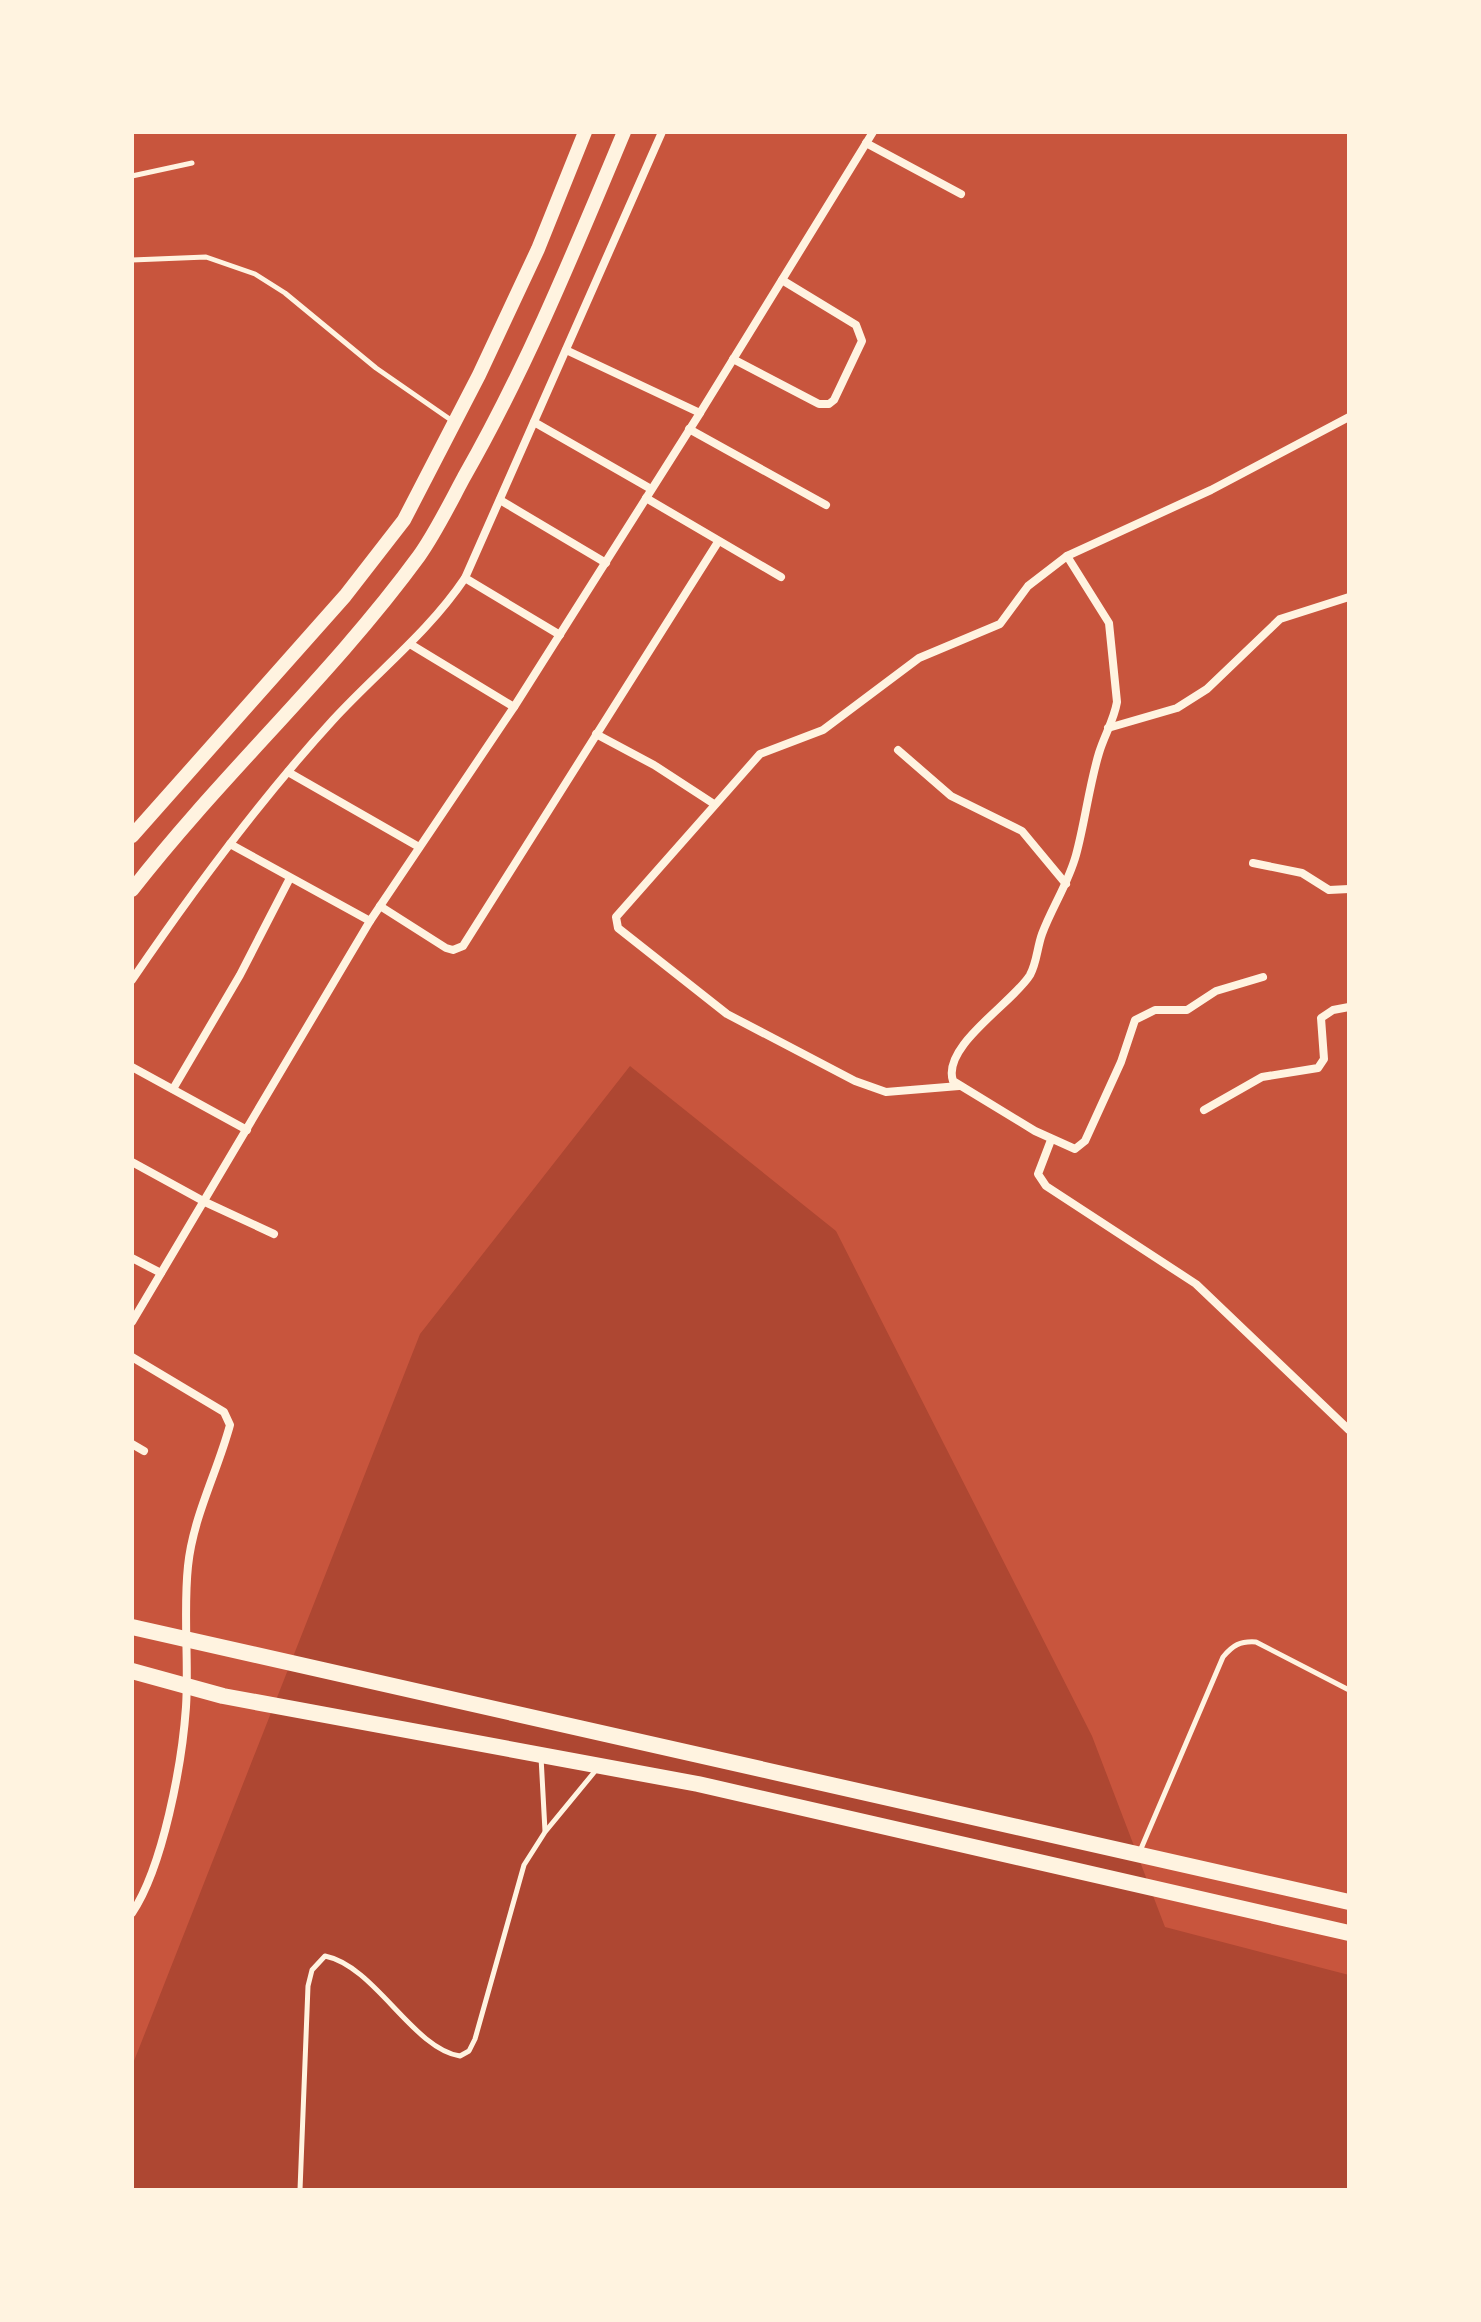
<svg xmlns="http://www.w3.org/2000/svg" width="1481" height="2322" viewBox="0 0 1481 2322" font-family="Raleway,sans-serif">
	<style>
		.green { fill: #ae4732 }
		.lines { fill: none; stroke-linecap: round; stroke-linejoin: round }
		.service { stroke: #fff3e0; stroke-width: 5 }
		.minor { stroke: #fff3e0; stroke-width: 8 }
		.primary { stroke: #fff3e0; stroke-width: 14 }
		.trunk { stroke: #fff3e0; stroke-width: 16 }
	</style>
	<rect width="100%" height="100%" fill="#c8553d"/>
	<!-- green -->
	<path class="green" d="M630,1066l206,165 256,505 73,191 184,48v215h-1217v-124l288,-732z"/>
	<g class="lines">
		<!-- service -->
		<g class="service">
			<path d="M132,176l60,-13"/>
			<path d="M132,260l74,-3 49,17 30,19 91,75 75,52"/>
			<path d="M541,1757l4,74"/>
			<path d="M1140,1851l83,-194c10,-12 17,-16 33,-15l93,48"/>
			<path d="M300,2190l8,-204 4,-16 13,-14c50,10 88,93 135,100l9,-5 6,-12 49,-174 21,-33 51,-62"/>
		</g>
		<!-- minor -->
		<g class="minor">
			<path d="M866,143l95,51"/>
			<path d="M566,350l134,63 173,-281"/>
			<path d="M733,359l86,45h10l5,-4 28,-59 -6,-16 -74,-45"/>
			<path d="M534,422l117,67"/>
			<path d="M689,429l137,76"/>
			<path d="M646,498l135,79"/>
			<path d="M500,500l106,63"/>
			<path d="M1067,556l42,67 8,79c-3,18 -13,34 -18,51 -10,33 -14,69 -23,102 -8,29 -24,52 -34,79 -5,14 -5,28 -12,41 -16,27 -89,71 -77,106l82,50 40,18 10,-8 36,-79 14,-42 20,-10h32l29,-19 47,-14"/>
			<path d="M465,578l95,57"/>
			<path d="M410,644l104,63"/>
			<path d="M1108,728l69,-20 30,-19 73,-70 69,-22"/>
			<path d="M596,734l58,31 60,39"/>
			<path d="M898,750l53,46 71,35 44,53"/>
			<path d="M288,772l131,75"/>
			<path d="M230,844l140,77 144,-214 186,-294"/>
			<path d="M1253,863l49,10 27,17 20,-1"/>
			<path d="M380,906l66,42 7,2 10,-4 255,-404"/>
			<path d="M132,980c62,-91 127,-179 201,-260 44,-48 95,-87 132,-142l197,-446"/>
			<path d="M132,1067l115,63"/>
			<path d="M959,1086l-73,6 -31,-11 -128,-67 -109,-86 -2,-11 144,-163 63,-24 96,-72 81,-34 28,-38 39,-30 144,-66 138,-73"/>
			<path d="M173,1089l67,-114 50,-97"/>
			<path d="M1204,1110l58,-33 56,-9 6,-9 -3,-41 12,-8 16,-3"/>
			<path d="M1051,1140l-13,34 8,12 150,98 153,146"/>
			<path d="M132,1162l73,40 69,32"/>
			<path d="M132,1258l29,15"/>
			<path d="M132,1322l238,-401"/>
			<path d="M132,1357l92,55 6,13c-13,48 -37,92 -42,141 -5,47 1,94 -2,141 -4,57 -23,160 -54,206"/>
			<path d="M132,1444l12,7"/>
		</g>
		<!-- primary -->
		<g class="primary">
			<path d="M132,836l213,-240 59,-76 75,-145 59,-126 47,-117"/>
			<path d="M132,890c90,-116 200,-215 287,-334 17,-24 31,-53 45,-79 63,-110 111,-228 160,-345"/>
		</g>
		<!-- trunk -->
		<g class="trunk">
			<path d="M132,1627l1217,275"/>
			<path d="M132,1671l91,25 475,88 651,149"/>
		</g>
	</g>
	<!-- border -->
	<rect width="1481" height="2322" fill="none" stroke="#fff3e0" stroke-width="268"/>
</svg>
